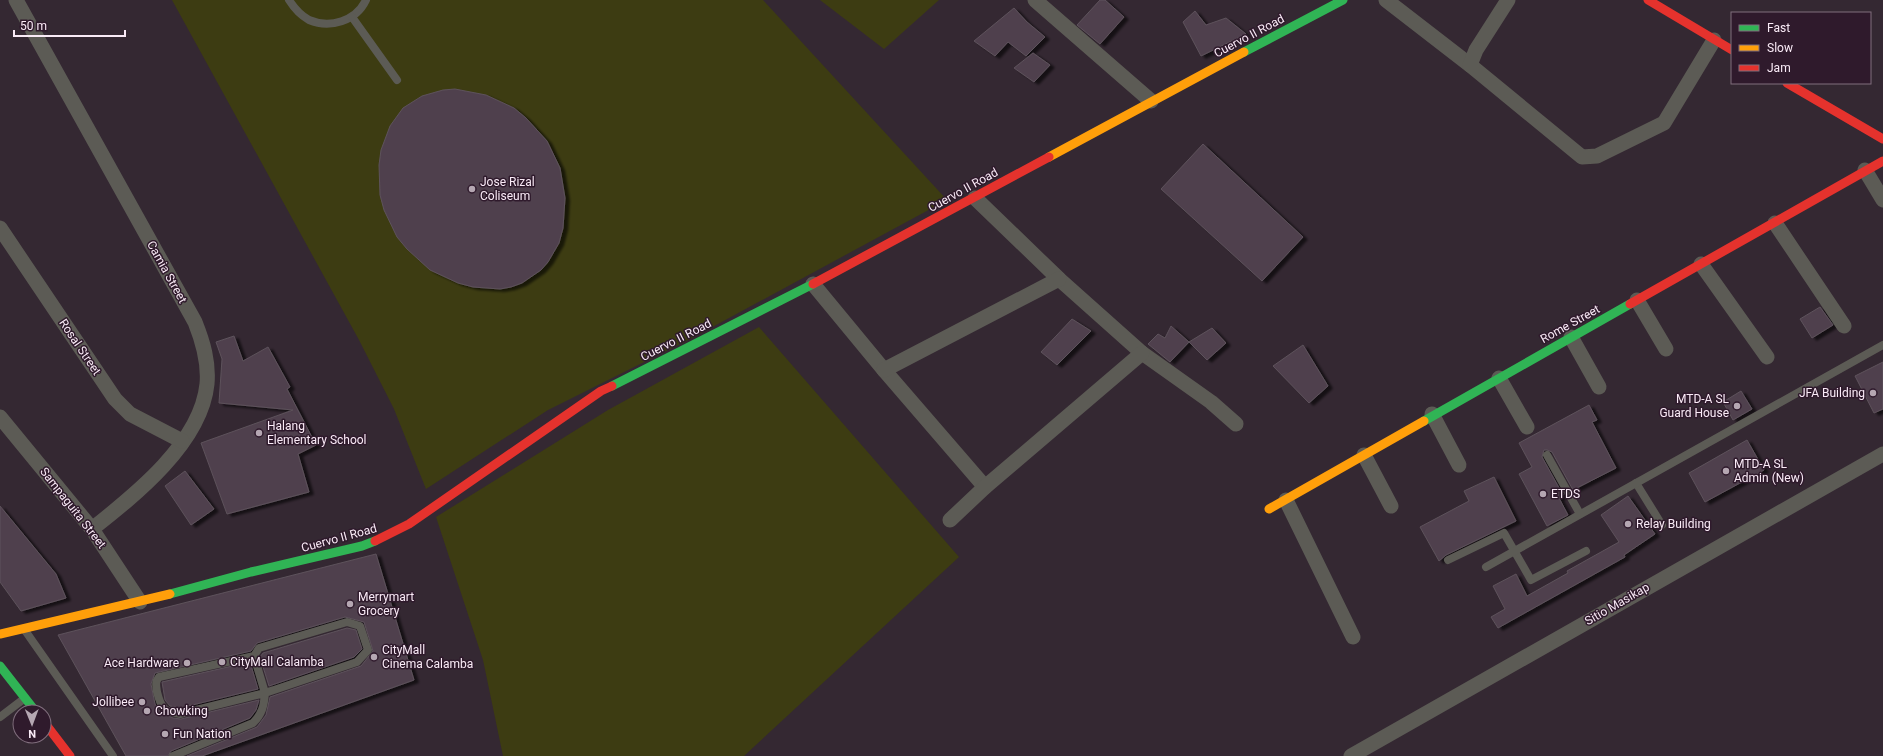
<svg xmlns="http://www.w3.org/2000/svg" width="1883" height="756" viewBox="0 0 1883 756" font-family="Roboto,sans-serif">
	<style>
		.green { fill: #3d3c12 }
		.building { fill: #50414e; stroke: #5d525b; filter: url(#shadow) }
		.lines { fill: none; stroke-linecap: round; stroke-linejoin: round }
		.lane { stroke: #5c5b55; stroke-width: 8 }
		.street { stroke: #5c5b55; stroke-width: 15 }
		.fast { stroke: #30b455; stroke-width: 9 }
		.slow { stroke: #ff9f0a; stroke-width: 9 }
		.jam { stroke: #e5322d; stroke-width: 9 }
		.poi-dot { fill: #b5a7b2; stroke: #2f1a2c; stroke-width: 1.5 }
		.labels { text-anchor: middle; stroke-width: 3; stroke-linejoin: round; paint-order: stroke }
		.street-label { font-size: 12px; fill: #faebf7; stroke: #2f1a2c }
		.poi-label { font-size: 12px; fill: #faebf7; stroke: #2f1a2c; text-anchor: start }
	</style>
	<defs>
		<filter id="shadow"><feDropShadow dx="4.5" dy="2.5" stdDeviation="1" flood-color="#0009"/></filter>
	</defs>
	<rect width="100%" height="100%" fill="#342832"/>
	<!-- green -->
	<g class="green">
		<path d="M172,0h591l184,200 -253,137 -146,73 -122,79 -32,-80 -35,-69z"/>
		<path d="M820,0h119l-55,49z"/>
		<path d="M759,327l200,230 -215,199h-241l-20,-96 -47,-143 172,-107z"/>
	</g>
	<!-- building -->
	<g class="building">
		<path d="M1100,0h5l19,17 -24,27 -23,-19z"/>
		<path d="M1014,8l13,14 18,15 -19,19 -18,-14 -13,14 -21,-15z"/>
		<path d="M1195,11l11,14 20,-7 20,16 -45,22 -18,-34z"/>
		<path d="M1033,53l17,12 -16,17 -20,-14z"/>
		<path d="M455,89l31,6 28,13 12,10 21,23 13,27 5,30 -2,30 -4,15 -11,19 -7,8 -19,13 -11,4 -11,2 -27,-2 -15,-4 -28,-13 -23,-21 -10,-12 -13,-27 -4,-15 -1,-30 2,-15 9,-24 13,-18 19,-12 21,-6z"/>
		<path d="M1203,144l100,93 -41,44 -101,-92z"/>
		<path d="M1820,307l13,18 -21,13 -12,-19z"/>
		<path d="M1072,319l19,12 -34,34 -16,-13z"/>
		<path d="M1171,326l18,16 -19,20 -22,-18 10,-10 7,4z"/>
		<path d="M1212,328l14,15 -19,17 -18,-18z"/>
		<path d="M234,336l9,25 25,-14 22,40 -3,2 29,56 -18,9 11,38 -82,22 -26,-71 92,-33 -74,-7 3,-44 -6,-17z"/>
		<path d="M1303,345l25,41 -19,17 -36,-37z"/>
		<path d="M1883,362v47l-9,4 -19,-37z"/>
		<path d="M1741,391l11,18 -19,11 -10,-18z"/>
		<path d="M1589,405l8,15 -5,2 24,46 -43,22 -21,-38 -5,-2h-3l-2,7 21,38 -4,3 9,17 -21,11 -28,-52 13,-7 -13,-24z"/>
		<path d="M1747,440l17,30 -59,32 -16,-29z"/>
		<path d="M185,471l29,38 -23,16 -26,-39z"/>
		<path d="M1494,477l22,44 -70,34 -7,6 -19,-34 49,-26 -5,-10z"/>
		<path d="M1628,496l27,38 -31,21 1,2 -127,71 -7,-11 14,-8 -12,-23 23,-12 11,22 41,-23 -1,-2 52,-29 -18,-27z"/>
		<path d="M0,506l56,68 10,24 -45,13 -21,-29z"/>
		<path d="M376,554l38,126 -212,76h-15l70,-29 9,-12 4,-18 91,-31 12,-15 -9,-29 -19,-5 -88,26 -6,8 -96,22 -4,11 4,20 6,9 12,5 8,1 78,-19 -3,10 -6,8 -79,33 -3,5h-42l-68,-121z"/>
		<path d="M347,628l9,2 6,19 -8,8 -85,29 -9,-29 3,-4z"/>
		<path d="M250,662l8,27 -78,19 -10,-2 -5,-6 -3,-18z"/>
	</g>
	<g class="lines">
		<!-- lane -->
		<g class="lane">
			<path d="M289,0c5,8 11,15 20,20 21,9 47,1 57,-20"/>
			<path d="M352,17l45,63"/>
			<path d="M1547,455l33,59"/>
			<path d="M1636,483l26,42"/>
			<path d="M1448,560l56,-27 27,47 55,-29"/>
			<path d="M1486,567l397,-222"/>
			<path d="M24,629l89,127"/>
			<path d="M0,717l25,-19"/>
			<path d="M173,756l80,-33c9,-9 11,-17 12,-30l92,-31 11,-12 -8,-24 -13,-4 -88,26 -5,8 -95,21c-4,5 -3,8 -2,15 4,16 7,20 23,22l85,-21 -11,-37"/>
		</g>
		<!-- street -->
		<g class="street">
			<path d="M16,0l179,322c8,20 14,40 12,62 -6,59 -72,111 -115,145"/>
			<path d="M1035,0l116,101"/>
			<path d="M1386,0l84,65"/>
			<path d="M1508,0l-32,50 -6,15 112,92 15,-1 67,-33 50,-83"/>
			<path d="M1865,170l18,30"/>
			<path d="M975,198l84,81 83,74 69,49 25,22"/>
			<path d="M1775,223l69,103"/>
			<path d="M0,228l115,171 15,15 52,27"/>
			<path d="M1701,264l66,93"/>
			<path d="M813,284l71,86 101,117"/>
			<path d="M1637,300l29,49"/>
			<path d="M1571,337l28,50"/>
			<path d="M884,370l175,-91"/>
			<path d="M1499,378l28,49"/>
			<path d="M1432,414l27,51"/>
			<path d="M0,417l92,112 48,73"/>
			<path d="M1364,455l27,51"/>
			<path d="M1286,500l67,137"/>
			<path d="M950,520l35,-33 157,-134"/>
			<path d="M1351,756l532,-302"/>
		</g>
		<!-- fast -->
		<g class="fast">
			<path d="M1244,52l99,-52"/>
			<path d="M612,386l201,-102"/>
			<path d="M1424,421l206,-117"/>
			<path d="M170,594l81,-22 111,-26 13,-5"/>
			<path d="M0,666l36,46"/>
		</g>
		<!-- slow -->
		<g class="slow">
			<path d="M1049,157l195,-105"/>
			<path d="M1269,509l155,-88"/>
			<path d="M0,634l170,-40"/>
		</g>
		<!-- jam -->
		<g class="jam">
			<path d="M1648,0l84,50"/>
			<path d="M1787,83l96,56"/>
			<path d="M813,284l236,-127"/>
			<path d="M1630,304l253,-143"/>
			<path d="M375,541l34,-17 192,-133 11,-5"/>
			<path d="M44,722l26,34"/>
		</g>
	</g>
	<!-- markers -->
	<g class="poi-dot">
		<circle cx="472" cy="189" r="4"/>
		<circle cx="1873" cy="393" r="4"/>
		<circle cx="1737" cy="406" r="4"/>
		<circle cx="259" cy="433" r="4"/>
		<circle cx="1726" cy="471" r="4"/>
		<circle cx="1543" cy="494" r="4"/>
		<circle cx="1628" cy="524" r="4"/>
		<circle cx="350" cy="604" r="4"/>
		<circle cx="374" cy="657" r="4"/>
		<circle cx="222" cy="662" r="4"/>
		<circle cx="187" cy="663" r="4"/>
		<circle cx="142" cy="702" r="4"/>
		<circle cx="147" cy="711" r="4"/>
		<circle cx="165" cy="734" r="4"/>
	</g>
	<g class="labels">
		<!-- street labels -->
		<g class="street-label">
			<text transform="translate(1249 36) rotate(-28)" y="4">Cuervo II Road</text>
			<text transform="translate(963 190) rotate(-29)" y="4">Cuervo II Road</text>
			<text transform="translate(167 272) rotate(61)" y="4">Camia Street</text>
			<text transform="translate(1570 324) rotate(-29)" y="4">Rome Street</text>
			<text transform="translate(676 340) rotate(-27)" y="4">Cuervo II Road</text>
			<text transform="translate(80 347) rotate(56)" y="4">Rosal Street</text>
			<text transform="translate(73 508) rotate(52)" y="4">Sampaguita Street</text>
			<text transform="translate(339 538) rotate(-15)" y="4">Cuervo II Road</text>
			<text transform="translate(1617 604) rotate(-30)" y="4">Sitio Masikap</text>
		</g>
		<!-- poi labels -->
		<g class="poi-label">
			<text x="480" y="186">Jose Rizal<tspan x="480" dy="14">Coliseum</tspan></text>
			<text x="1865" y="397" text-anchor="end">JFA Building</text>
			<text x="1729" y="403" text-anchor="end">MTD-A SL<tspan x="1729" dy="14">Guard House</tspan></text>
			<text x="267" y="430">Halang<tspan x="267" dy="14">Elementary School</tspan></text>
			<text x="1734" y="468">MTD-A SL<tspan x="1734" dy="14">Admin (New)</tspan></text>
			<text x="1551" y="498">ETDS</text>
			<text x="1636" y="528">Relay Building</text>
			<text x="358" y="601">Merrymart<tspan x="358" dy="14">Grocery</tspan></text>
			<text x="382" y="654">CityMall<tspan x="382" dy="14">Cinema Calamba</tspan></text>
			<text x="230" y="666">CityMall Calamba</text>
			<text x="179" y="667" text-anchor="end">Ace Hardware</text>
			<text x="134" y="706" text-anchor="end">Jollibee</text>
			<text x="155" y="715">Chowking</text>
			<text x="173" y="738">Fun Nation</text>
		</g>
	</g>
	<!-- legend -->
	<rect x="1731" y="12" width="140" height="72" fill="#2f1a2c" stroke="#806e7d"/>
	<rect x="1739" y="25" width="20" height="6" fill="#30b455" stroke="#806e7d"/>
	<text x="1767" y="32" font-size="12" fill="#faebf7">Fast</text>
	<rect x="1739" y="45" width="20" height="6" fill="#ff9f0a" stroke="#806e7d"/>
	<text x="1767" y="52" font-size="12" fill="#faebf7">Slow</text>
	<rect x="1739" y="65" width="20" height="6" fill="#e5322d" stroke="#806e7d"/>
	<text x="1767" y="72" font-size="12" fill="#faebf7">Jam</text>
	<!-- north arrow -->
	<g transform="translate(32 724) rotate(179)"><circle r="19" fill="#2f1a2c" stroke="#806e7d"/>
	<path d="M0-3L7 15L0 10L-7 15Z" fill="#b5a7b2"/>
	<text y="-6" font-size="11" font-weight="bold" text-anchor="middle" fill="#faebf7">N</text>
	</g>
	<!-- scale -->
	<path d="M14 30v6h111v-6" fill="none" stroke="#faebf7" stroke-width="2"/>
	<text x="20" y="30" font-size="12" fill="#faebf7" stroke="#2f1a2c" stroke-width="3" paint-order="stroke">50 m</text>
</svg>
